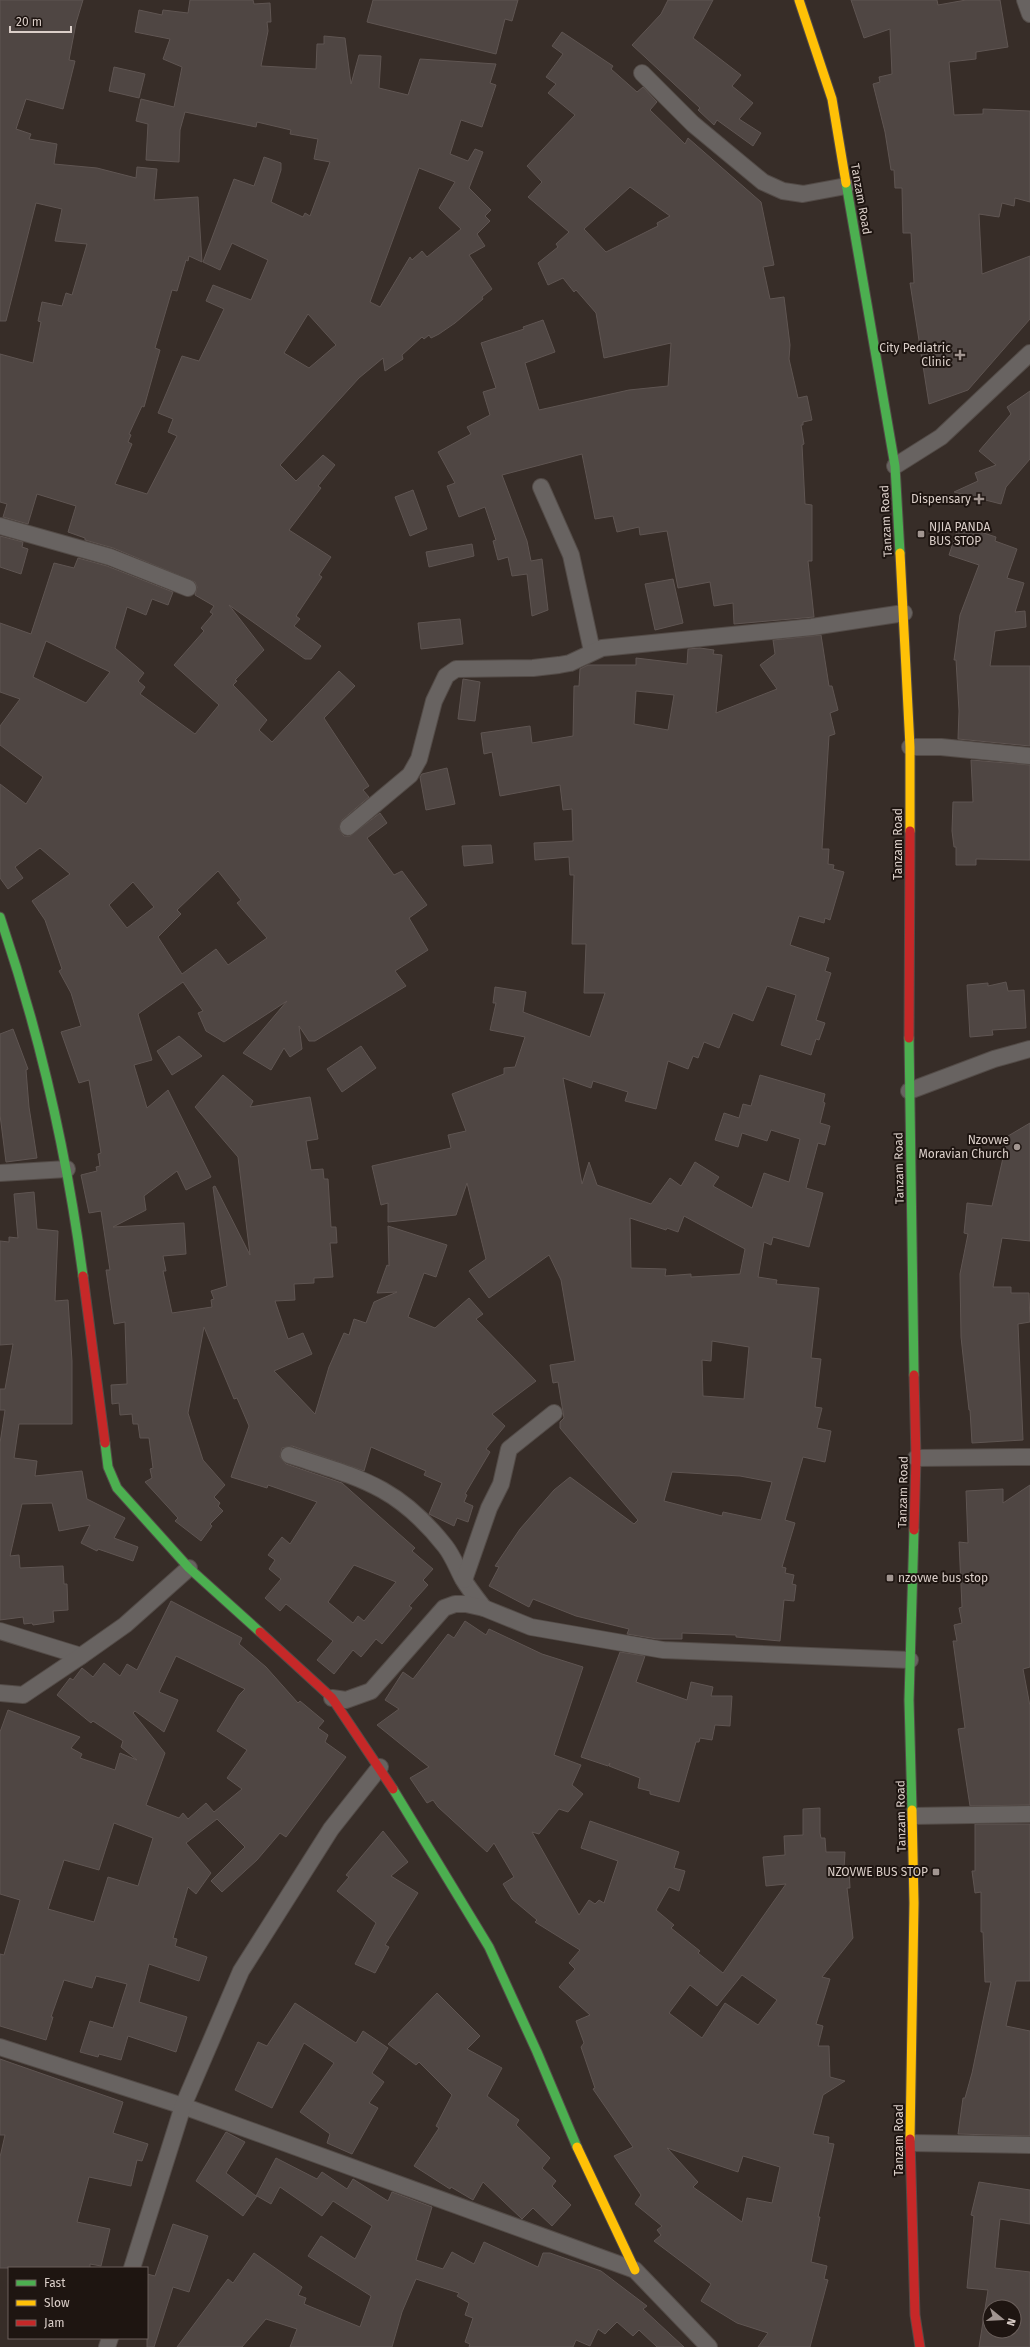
<svg xmlns="http://www.w3.org/2000/svg" width="1030" height="2347" viewBox="0 0 1030 2347" font-family="'Fira Sans',sans-serif">
	<style>
		.building { fill: #4f4643; stroke: #5f5552; fill-rule: evenodd }
		.lines { fill: none; stroke-linecap: round; stroke-linejoin: round }
		.street-casing { stroke: #534b47; stroke-width: 18 }
		.fast-casing { stroke: #534b47; stroke-width: 11 }
		.slow-casing { stroke: #534b47; stroke-width: 11 }
		.jam-casing { stroke: #534b47; stroke-width: 11 }
		.street { stroke: #686361; stroke-width: 16 }
		.fast { stroke: #4caf50; stroke-width: 9 }
		.slow { stroke: #ffc107; stroke-width: 9 }
		.jam { stroke: #c62828; stroke-width: 9 }
		.poi-dot { fill: #a29691; stroke: #1e1511; stroke-width: 1.5 }
		.labels { text-anchor: middle; stroke-width: 4; stroke-linejoin: round; paint-order: stroke }
		.street-label { font-size: 12px; fill: #dbcfc9; stroke: #1e1511 }
		.poi-label { font-size: 12px; fill: #dbcfc9; stroke: #1e1511; text-anchor: end }
	</style>
	<rect width="100%" height="100%" fill="#372d28"/>
	<!-- building -->
	<g class="building">
		<path d="M0,0h83l-7,23 -7,37 6,1 -12,48 -37,-10 -10,30 15,5 -2,5 28,5 -3,20 43,4 39,10 1,-11 20,2 -3,31 44,-3 4,65 -13,-6 -1,5 -2,-1 -9,31 -5,-1 -17,58 5,2 -16,57 -2,-1 -13,28 2,1 -3,7 4,2 -17,40 32,10 30,-58 -9,-4 5,-13 -15,-6 24,-57 17,5 25,-52 -18,-8 7,-16 38,15 17,-40 -36,-17 -12,27 -17,-8 31,-83 20,7 10,-29 17,6v7l-10,32 32,15 2,-4 5,3 20,-54 -16,-3 4,-20 -28,-5 1,-4 -34,-8 -1,5 -71,-15 -5,18 -1,32 -33,-2 2,-36 -12,-3 5,-22 33,8 8,-40 -19,-8 7,-20 -35,-7 4,-22 23,5 1,-5 25,3 2,-13h63l1,4 16,-1 1,19h-4l1,9 -7,35 55,3 1,-25h7v-8l21,2 6,46 8,-29 22,1 -2,32 29,7 12,-36 76,5 -6,19 6,2 -14,42 -21,-7 -11,34 18,7 7,-12 8,3 -14,36 22,22 -6,6 5,5 -13,13 8,12 -16,9 23,34 -10,8 1,2 -28,24 -16,11 -8,4 -2,-3 -5,4 -2,-2 -20,18 1,4 -18,12 -2,-13 -24,20 -79,87 16,16 27,-26 12,10 -17,21 3,2 -32,42 42,27 -12,18 3,2 -26,39 4,3 -6,7 27,20 -10,13h-6l-76,-54 35,45 -29,30 2,1 -4,4 34,35 -8,10 13,12 67,-71 16,15 -31,32 45,68 -6,4 6,7 -27,23 -3,9 5,7h6l30,-23 7,10 -20,15 27,37 8,-4 25,34 -18,13 19,32 -33,21 11,15 -91,55h-6l-10,-15 3,23 -12,8 -6,-9 -13,22 -28,-17 44,-52 -63,41 -18,-11 -8,-18 5,-2 -20,-29 -45,32 14,46 -18,5 13,43 21,-18 43,87 -25,13 -9,-19 -33,25 2,14 -33,17 71,-4 2,31 -23,2 3,15h-3l9,42 40,-6 -1,-7 3,-1 -3,-8 16,-5 -14,-99 2,-1 35,69 -12,-98 -43,-50 28,-32 30,26 -3,6 60,-10 8,42 -12,2 5,29 12,-1 1,10h4l3,48h5l1,16h-7l3,34 -19,1v5l-20,1 1,16 -20,1 13,38 15,-6 9,21 -38,17 41,43 14,-47 15,-34 5,2 5,-16 12,4 8,-21 23,-10 -20,1 10,-28 2,1 -1,-40 59,19 -11,32 -12,-4 -16,44 27,11 34,-30 14,16 -7,5 60,62 -44,33 13,12 -19,23 4,3 -25,42 2,1 -3,7 9,4 -5,16 -11,-4 -3,8 -25,-12 13,-31 -18,-8 2,-4 -55,-24 -7,24 -72,-25 -10,2 -2,9 6,7 56,19 73,65 -3,3 21,18 -10,11 5,5 -19,21 3,2 -30,36 -6,-5 -15,18 -8,-7 -19,24 -17,-14 16,-19 -47,-37 -6,7 -15,-13 16,-19 -12,-10 6,-9 -7,-5 14,-18 8,7 27,-42 -49,-17 -1,3 -36,-11 18,-51 -12,-28 -3,1 -30,-72 -16,86 15,47 22,25 -11,12 6,6 -2,3 5,5 -13,13 2,2 -11,15 -26,-20 3,-3 -33,-36 7,-4 -2,-9 3,-1 -4,-30h-9l-2,-14h-5l-1,-10 -12,1 -1,-12 -7,1 -1,-19 16,-1 -2,-62 -11,2 -8,-54h4l-9,-59 -12,2 -8,-38 16,-4 -1,-4 4,-1 -2,-12 3,-1 -12,-73 -10,3 -18,-51 20,-6 -10,-33 -12,-22 3,-2 -17,-49 -13,-19 38,-27 -30,-26 -25,19 8,11 -15,11 -8,-11v-94l26,20 17,-27 -43,-32v-19l20,-27 -20,-7v-69l31,11 23,-71 20,5 4,-10 29,8 66,26 -5,13 -16,-6 -6,16 -19,-8 -12,41 29,25 -6,8 7,6 -5,7 55,40 24,-29 -45,-40 30,-34 -3,-3 12,-14 -3,-2 4,-6 -19,-11 2,-8 -2,-5 -82,-34 -28,-8v-2l-17,-6 8,-26 -39,-12 -9,30 -25,-7 4,-13 -7,-2v-148l33,9 8,-41 -3,-1 4,-19 20,4 4,-13 6,2 15,-51 -32,-3 7,-32 -26,-6 -30,118h-6zM419,168l36,14 -16,26 22,21 -34,28 -5,-6 -10,9 -2,-3 -30,50 -10,-5zM308,314l28,31 -27,23 -25,-15zM46,641l64,31 -24,31 -53,-26zM218,871l23,29 -4,3 30,35 -39,27 -12,-16 -34,25 -24,-37 23,-23 -4,-4zM133,882l21,25 -27,21 -18,-23zM354,1565l42,17 -32,39 -6,-5 -5,7 -25,-21z"/>
		<path d="M373,0h145l-6,21 -7,-2 -9,35 -129,-32z"/>
		<path d="M668,0h45l-20,38 48,37 -9,11 21,17 -14,16 22,14 -8,13 -36,-26 -3,5 -16,-15 2,-2 -68,-63 29,-31z"/>
		<path d="M851,0h86l1,5 28,-5h34l8,47 -32,5v7l-27,3 5,53 29,-1v-5l47,2v91l-15,-4 -1,8 -12,-3 -3,14 -20,-3 3,60 48,-18v63l-62,71 -39,14 -19,-121h4l-3,-50h-8l-1,-45h-7l-1,-18h-3l-6,-38 -12,-48 7,-2 -1,-5 13,-3 -2,-45 -26,9z"/>
		<path d="M562,32l51,34 -2,3 26,23 6,-5 14,15 -7,8 35,34 3,-6 73,64 13,63 -11,2 7,32 14,-2 6,48 -1,14 9,39 9,-2 5,24 -9,2v3h-2l3,19 -2,1 3,59 7,1v56h-4l6,56 -80,7 -1,-21 -19,3 -4,-24 -32,6 -11,-57 -27,4 -1,-8 -22,5 -4,-16 -18,3 -13,-65 -80,21 25,66 4,20 11,-2 6,51 -16,6 -5,-42 -15,2 -4,-19 -10,3 -5,-19 3,-1 -11,-33 -26,10 -12,-31 8,-3 -17,-31 33,-18 -4,-7 23,-12 -7,-23 13,-4 -15,-45 43,-14 -1,-2 20,-7 12,32 -30,11 14,47 90,-20 39,-4 3,-43 -67,15 -8,-45 -20,-23 -2,2 -11,-14 -15,7 -10,-22 20,-16 -2,-3 13,-12 -41,-35 14,-15 -15,-16 48,-51 -27,-22 8,-9 -10,-7 17,-23 -11,-8zM630,187l40,29 -13,7 1,3 -52,26 -22,-23z"/>
		<path d="M114,67l31,7 -6,24 -30,-7z"/>
		<path d="M1030,391v68l-24,28 -5,17 -47,-12 24,-11 -3,-8 21,-8 -17,-14 32,-37 -4,-7z"/>
		<path d="M413,490l14,39 -17,7 -15,-39z"/>
		<path d="M959,525l37,12 -1,4 22,8 -10,29 17,5 -9,29 10,-1 1,16 -31,4 -5,35h40v80l-72,-7 1,-28 -3,-51h-2l6,-45 19,-50 -30,-10z"/>
		<path d="M0,536l23,6 -1,5 6,2 -7,25 -21,-7z"/>
		<path d="M472,544l2,12 -45,11 -3,-15z"/>
		<path d="M673,579l10,44 -28,7 -10,-46z"/>
		<path d="M460,619l3,25 -42,5 -3,-26z"/>
		<path d="M821,635l8,51h3l6,24 -8,3 5,21 -6,2 -7,113h7l-1,15 6,1 -1,4 11,3 -14,48 -5,-2 -1,5 -25,-7 -9,29 39,13 -4,13 6,2 -15,47 9,3 -6,17 -3,-1 -5,16 -30,-10 15,-50 -29,-9 -14,35 -20,-8 -14,35 -15,-6 -6,16 -5,-2 -5,13 -20,-8 -12,48 -31,-8 3,-9 -35,-11 -2,7 -28,-10 19,106 7,-22 8,23 54,19 19,-26 11,8 14,-24 24,15 -6,9 39,22 12,-35 25,9 11,-43 -29,-9 -4,11 -25,-8 -4,14 -23,-7 9,-27 15,5 4,-14 8,2 9,-31 65,19 -2,8 2,1 -5,20 10,3 -5,19 -7,-2 -12,45 17,5 -14,54 -36,-10 -2,8 -7,-3 -6,35 19,3 -1,4 43,4 -8,70 10,1 -6,48 7,1 -5,20 14,3 -6,31 -22,-5 -18,63 10,3 -13,44 4,1 -1,5 9,2 -2,9 4,1 -2,16 -10,-1 -4,41 -44,-4v-2l-54,-2v6h-25l-30,-5 2,-5 -53,-13 -43,-17 -4,8 -40,-21 10,-19 -4,-1 25,-37 34,-39 16,-13 64,47 4,-4 -78,-92v-6l4,-4 -6,-36 -5,1 -3,-18 25,-4 -14,-81 -12,-25 -60,43 -20,-27 17,-12 -19,-76 -11,32 -68,7v-19l-7,2 -9,-39 79,-18 -3,-13 18,-4 -14,-37 52,-20v-6l11,-1 10,-30 -35,-7 6,-27h-3l2,-16 31,5 -3,20 67,25 15,-44h-21l2,-49h-14l2,-69h-4l-1,-18 -34,3 -1,-17 39,-2 -1,-32 -9,1 -3,-25 -60,11 -8,-44 -8,2 -3,-21 49,-7 2,17 41,-7 1,-50h5l1,-17 8,-4h48v-7l51,6 1,-15 12,-1 14,2 -1,4 9,1 -6,58 61,-24 -17,-24 15,-11 -2,-14zM636,691l38,4 -6,35 -34,-6zM684,1216l61,33 -5,25 -49,3v-3l-26,2 1,-7 -35,-1 -1,-50 36,12 1,-2 11,4zM712,1341l37,6 -5,52 -41,-3 -1,-36 9,1zM672,1472l68,4 32,6 -11,38 -38,-8 -1,4 -58,-15z"/>
		<path d="M463,679l17,3 -5,39 -17,-2z"/>
		<path d="M971,760l59,5v95l-54,-1v6h-20v-18h-2l-2,-16 1,-29h20z"/>
		<path d="M447,768l8,36 -29,6 -6,-33 2,-3z"/>
		<path d="M491,845l2,18 -29,3 -2,-20z"/>
		<path d="M1006,982l2,9 16,-1 2,38 -34,2 1,5 -23,2 -3,-52 21,-2v3z"/>
		<path d="M13,1029l15,40 -2,1 3,37 8,51 -31,4 -6,-47v-81z"/>
		<path d="M179,1036l23,20 -30,19 -15,-24z"/>
		<path d="M361,1046l15,22 -34,24 -15,-23z"/>
		<path d="M1030,1123v118l-28,-3 -9,49h18v6h18l1,29 -12,2 5,116 -51,3 -2,-33h-1l-8,-73 -1,-63 8,-40 -4,-1 3,-30 25,3 16,-70z"/>
		<path d="M34,1192l3,37 21,2 -3,70 13,-1 4,61v63h-53l-5,34 23,3 -2,15 47,-5 5,28 38,19 -11,20 24,9 -5,14 -35,-12 -1,2 -16,-8 9,-18 -31,6 -7,-28 -30,1 -12,52 9,-1 1,13 43,-2 1,18h3l1,26 -15,1 1,11 -21,3 -1,-2 -8,1 -1,-7 -23,3v-177l5,-33h-5v-21h5l8,-45 -13,1v-104l9,1v-5l9,1 -4,-44z"/>
		<path d="M1030,1485v182l-7,2 7,37v99l-60,1 -12,-77 7,-1 -12,-87h4l-3,-16 8,-2 -3,-15 3,-1 -3,-65 9,1 -2,-52 37,-2v14z"/>
		<path d="M171,1601l71,37 -3,6 27,23 32,36 2,-2 24,20 -6,7 10,7 -3,7 21,15 -60,80 -6,-4 -23,27 -35,32 -11,-11 34,-34 -28,-28 -31,24 25,30 -15,21 -8,-7 -15,51 4,1 -2,7 32,11 -8,24 -50,-17 -10,38 48,15 -11,35 -48,-16 -7,24 -22,-6 -1,3 -18,-5 10,-31 23,7 14,-44 -31,-8 -4,12 -28,-8 -13,37h2l-7,23 -46,-14v-72l4,1 16,-55 -20,-6v-162l8,-22 72,27 -9,11 11,6 -2,4 35,12 5,-17 17,7 -16,-13 2,-6 -30,-20 -2,2 -34,-28 13,-17 3,2 9,-12 11,9 11,-14 16,13 7,-12 10,6zM176,1656l69,33 -6,6 -22,36 30,19 -20,28 15,11 -28,23 -8,-9 -18,16 -5,-6 -4,5 -33,-13 19,-52 -32,-40 2,-2 29,21 14,-32 -19,-8zM114,1823l39,15 -15,48 -30,-9 -14,45 -46,-13 16,-49 35,10z"/>
		<path d="M465,1621l21,14 3,-6 53,25 41,13 -29,88 27,10 -9,20 11,9 -15,18 -9,-3 -20,25 -7,-2 47,83 10,-15 6,4 4,-4 5,3 14,-42 -37,-13 9,-27 89,31 -5,16 11,3 -6,20 -10,-4 -13,23 18,15 -3,3 29,23 -2,2 25,20 63,-89 -20,2 -3,-29 22,-2 -1,-19 19,-1v-26l17,-1v25l1,5h4l1,14h19l-1,18h5l1,18h-3l6,50 -31,39 8,2 -14,45 7,2 -5,20h11l1,31 15,4 -22,14 -10,39 16,3 -1,6 6,1 -16,73h2l-9,45 16,4 -3,13 4,1 -18,67h-52l10,-14 -31,-10 -36,-22 10,-17 -57,-43 7,-6 -4,-5 5,-4 -27,-22 6,-9 -27,-39 19,-9 -40,-58 2,-1 -14,-41 3,-4 -8,-22 14,-6 -31,-28 16,-18 -6,-6 11,-13 -45,-28 2,-2 -25,-21 -9,-15 11,-7 -20,-34 -7,9 -49,-45 -5,-7 -6,3 -17,-25 19,-11 -52,-42 22,-16 -14,-9 18,-28 10,7 35,-45 6,4zM742,1975l35,25 -19,25 -33,-22 -23,35 -33,-25 21,-28 27,21zM667,2148l71,24 5,-16 37,11 -8,36 -25,-5 -5,24 -49,-35 5,-5z"/>
		<path d="M620,1652l25,4 -9,26 51,18 4,-18 22,5 -2,9h21l-2,30 -15,-1 -3,15 -12,-2 -1,4h-3l-17,60 -29,-8v-3l-12,-3 2,-10 -31,-12 1,-3 -2,3 -27,-9z"/>
		<path d="M975,1824h55v157h-14l-10,45 24,5v105l-72,-2 5,-36h2l7,-25 19,-91h-6l-2,-50h-2v-40l-6,1 -3,-22h3z"/>
		<path d="M383,1831l25,31 -17,14 27,17 -33,52 4,2 -14,26 -20,-9 21,-41 -39,-32 12,-14 -3,-2z"/>
		<path d="M437,1993l43,43 -13,13 35,19 -15,28 32,24 -3,5 34,33 -8,10 14,13 -4,5 19,19 -19,21 -19,-18 -11,11 -39,-37 -10,18 -22,-13 -1,2 -36,-23 25,-38 -3,-2 16,-31 -33,-33 -3,3 -28,-21z"/>
		<path d="M295,2003l61,40 7,-12 25,17 -16,25 12,9 -15,21 9,5 -26,46 -25,-11 3,-9 -30,-22 34,-49 -30,-20 -32,65 -37,-18 23,-48 9,4z"/>
		<path d="M0,2059l123,43 -10,31 35,11 -6,17 -5,-1 -6,26 -42,-9 -12,45 33,7 -9,37 -11,-2v4h-90v-111l5,-22h-5z"/>
		<path d="M226,2132l19,10 -19,31 30,23 20,-38 41,21 5,-7 25,17 6,-10 35,22 4,-9 40,15 -16,53 27,9 9,-17 22,12 10,-22 54,25 5,-14h7l51,18 46,35 -4,3 41,38h-27l-18,-17 -6,6 -16,-14 -12,12 -7,-5 -8,17 -14,-6 -3,7h-104l1,-3 -5,-2 8,-24 -8,-3 4,-12 -12,-7 2,-3 -43,-14 -14,33 -10,35h-102l7,-18 -31,-10 -24,28h-65l51,-68 5,4 21,-30 48,34 -4,8 8,3 -2,6 56,23 11,-31 -63,-40 13,-20 34,23 17,-33 -39,-25 -11,15 -42,-29 -9,17 -14,-8 -14,20 -47,-35z"/>
		<path d="M979,2182l51,8v34l-30,-5 -5,49 35,4v75h-51l9,-57 -21,-2 7,-72 -3,-1zM990,2307h24v24h-24z"/>
		<path d="M173,2224l35,12 -19,56 -16,-5 -19,60h-7v-73l8,2z"/>
	</g>
	<g class="lines">
		<defs>
			<g id="street">
				<path d="M1025,0l5,14"/>
				<path d="M642,73l51,51 70,58 20,9 20,3 43,-8"/>
				<path d="M895,466l46,-29 89,-84"/>
				<path d="M541,487l30,68 21,96"/>
				<path d="M0,526l110,31 78,31"/>
				<path d="M910,747h31l89,9"/>
				<path d="M348,827l62,-52 9,-16 15,-58 12,-25 10,-7 77,-1 26,-3 11,-2 32,-15 210,-21 92,-14"/>
				<path d="M909,1091l85,-32 36,-10"/>
				<path d="M0,1173l67,-4"/>
				<path d="M289,1455c70,23 108,30 156,91 8,10 12,22 18,33 6,10 14,20 21,29"/>
				<path d="M916,1458l114,-1"/>
				<path d="M464,1580l25,-72 12,-24 8,-35 45,-36"/>
				<path d="M0,1631l81,25"/>
				<path d="M0,1693l23,2 58,-39 44,-31 64,-57"/>
				<path d="M332,1698l14,2 25,-9 73,-83 11,-4h11l18,4 47,19 132,23 247,10"/>
				<path d="M913,1816l117,-2"/>
				<path d="M0,2047l183,59 452,164 74,77"/>
				<path d="M910,2143l120,2"/>
				<path d="M132,2268l51,-162 58,-135 90,-142 49,-62"/>
				<path d="M107,2347l3,-9"/>
			</g>
			<g id="fast">
				<path d="M846,183l49,283 5,87"/>
				<path d="M0,917c40,118 67,236 83,359"/>
				<path d="M909,1038l5,337"/>
				<path d="M105,1443l3,24 9,21 72,80 71,64"/>
				<path d="M393,1789l96,158 48,105 40,95"/>
				<path d="M912,1810l-3,-110 5,-170"/>
			</g>
			<g id="slow">
				<path d="M799,0l33,99 14,84"/>
				<path d="M900,553l10,194v84"/>
				<path d="M910,2139l4,-236 -2,-93"/>
				<path d="M577,2147l58,123"/>
			</g>
			<g id="jam">
				<path d="M909,1038l1,-207"/>
				<path d="M83,1276l22,167"/>
				<path d="M914,1530l2,-72 -2,-83"/>
				<path d="M260,1632l72,66 61,91"/>
				<path d="M910,2139l5,176 5,32"/>
			</g>
		</defs>
		<!-- street casing -->
		<use href="#street" class="street-casing"/>
		<!-- fast casing -->
		<use href="#fast" class="fast-casing"/>
		<!-- slow casing -->
		<use href="#slow" class="slow-casing"/>
		<!-- jam casing -->
		<use href="#jam" class="jam-casing"/>
		<!-- street -->
		<use href="#street" class="street"/>
		<!-- fast -->
		<use href="#fast" class="fast"/>
		<!-- slow -->
		<use href="#slow" class="slow"/>
		<!-- jam -->
		<use href="#jam" class="jam"/>
	</g>
	<!-- markers -->
	<g class="poi-dot">
		<path d="M958 349h4v4h4v4h-4v4h-4v-4h-4v-4h4z"/>
		<path d="M977 493h4v4h4v4h-4v4h-4v-4h-4v-4h4z"/>
		<rect x="917" y="530" width="8" height="8" rx="2"/>
		<circle cx="1017" cy="1147" r="4"/>
		<rect x="886" y="1574" width="8" height="8" rx="2"/>
		<rect x="932" y="1868" width="8" height="8" rx="2"/>
	</g>
	<g class="labels">
		<!-- street labels -->
		<g class="street-label">
			<text transform="translate(861 199) rotate(80)" y="4">Tanzam Road</text>
			<text transform="translate(886 521) rotate(-93)" y="4">Tanzam Road</text>
			<text transform="translate(898 844) rotate(-90)" y="4">Tanzam Road</text>
			<text transform="translate(899 1168) rotate(-91)" y="4">Tanzam Road</text>
			<text transform="translate(903 1492) rotate(-89)" y="4">Tanzam Road</text>
			<text transform="translate(901 1816) rotate(-91)" y="4">Tanzam Road</text>
			<text transform="translate(899 2140) rotate(-90)" y="4">Tanzam Road</text>
		</g>
		<!-- poi labels -->
		<g class="poi-label">
			<text x="951" y="352">City Pediatric<tspan x="951" dy="14">Clinic</tspan></text>
			<text x="971" y="503">Dispensary</text>
			<text x="929" y="531" text-anchor="start">NJIA PANDA<tspan x="929" dy="14">BUS STOP</tspan></text>
			<text x="1009" y="1144">Nzovwe<tspan x="1009" dy="14">Moravian Church</tspan></text>
			<text x="898" y="1582" text-anchor="start">nzovwe bus stop</text>
			<text x="928" y="1876">NZOVWE BUS STOP</text>
		</g>
	</g>
	<!-- legend -->
	<rect x="8" y="2267" width="140" height="72" fill="#1e1511" stroke="#6a5f5b"/>
	<rect x="16" y="2280" width="20" height="6" fill="#4caf50" stroke="#6a5f5b"/>
	<text x="44" y="2287" font-size="12" fill="#dbcfc9">Fast</text>
	<rect x="16" y="2300" width="20" height="6" fill="#ffc107" stroke="#6a5f5b"/>
	<text x="44" y="2307" font-size="12" fill="#dbcfc9">Slow</text>
	<rect x="16" y="2320" width="20" height="6" fill="#c62828" stroke="#6a5f5b"/>
	<text x="44" y="2327" font-size="12" fill="#dbcfc9">Jam</text>
	<!-- north arrow -->
	<g transform="translate(1002 2319) rotate(108)"><circle r="19" fill="#1e1511" stroke="#6a5f5b"/>
	<path d="M0-3L7 15L0 10L-7 15Z" fill="#a29691"/>
	<text y="-6" font-size="11" font-weight="bold" text-anchor="middle" fill="#dbcfc9">N</text>
	</g>
	<!-- scale -->
	<path d="M10 26v6h61v-6" fill="none" stroke="#dbcfc9" stroke-width="2"/>
	<text x="16" y="26" font-size="12" fill="#dbcfc9" stroke="#1e1511" stroke-width="3" paint-order="stroke">20 m</text>
</svg>
